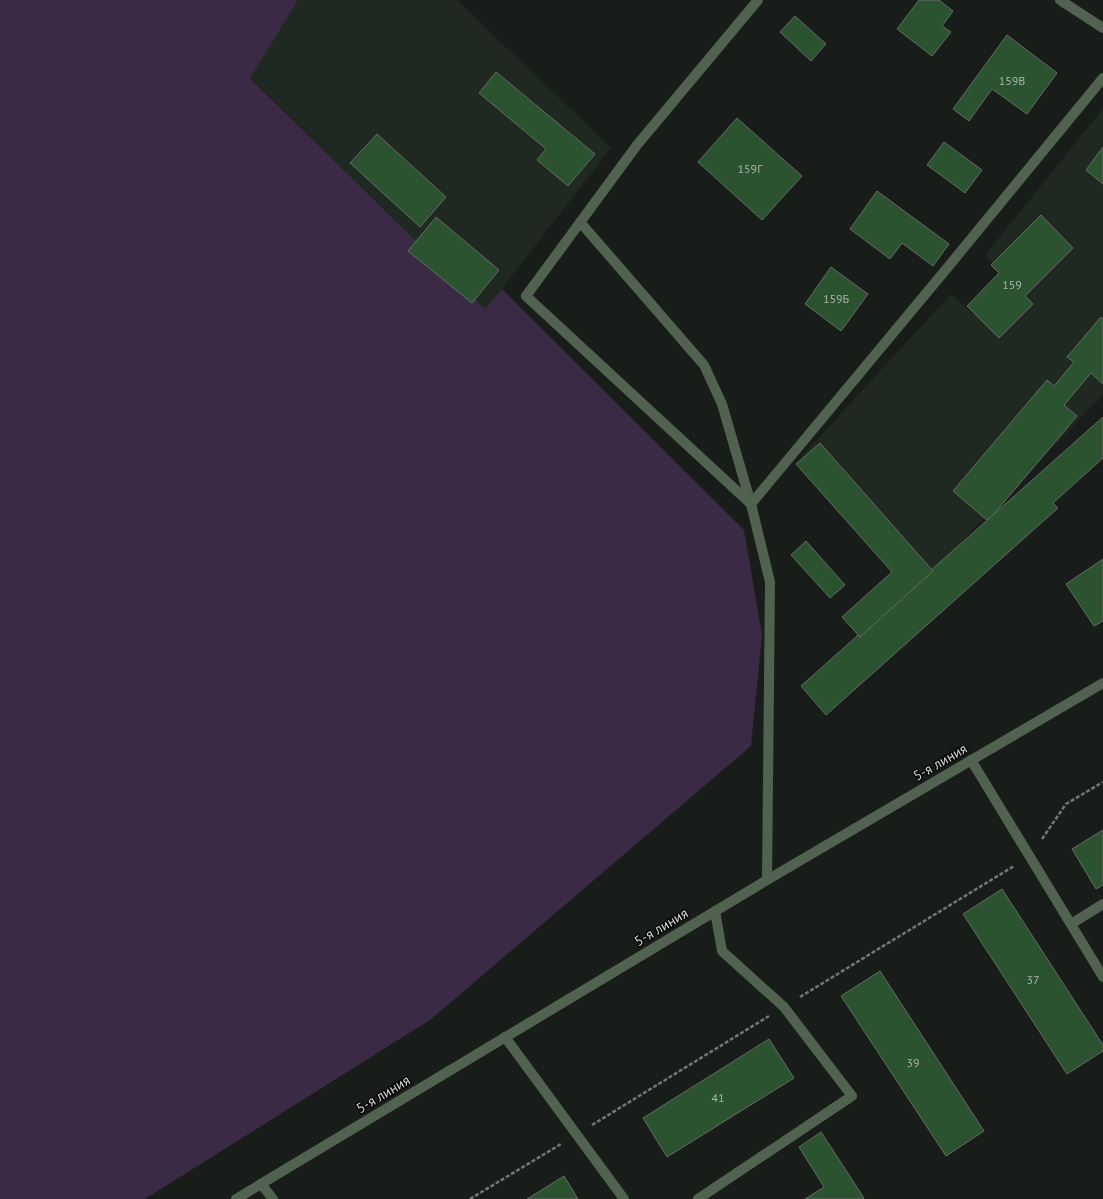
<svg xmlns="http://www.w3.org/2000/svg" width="1103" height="1199" viewBox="0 0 1103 1199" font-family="'PT Sans',sans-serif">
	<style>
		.built { fill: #202921 }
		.green { fill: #3b2a46 }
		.building { fill: #2b532f; stroke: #666b66 }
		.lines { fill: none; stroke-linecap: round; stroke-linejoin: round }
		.path { stroke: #747874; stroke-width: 2.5; stroke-dasharray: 4 2; stroke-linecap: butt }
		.service { stroke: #516251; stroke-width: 10 }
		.minor { stroke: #516251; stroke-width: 10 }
		.tertiary { stroke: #516251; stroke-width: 10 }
		.labels { text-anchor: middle; stroke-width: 3; stroke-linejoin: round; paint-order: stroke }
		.number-label { font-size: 12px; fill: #a9b5aa }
		.street-label { font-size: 14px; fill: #d3d6d3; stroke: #060706 }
	</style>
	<rect width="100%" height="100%" fill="#191d19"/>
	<!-- built -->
	<g class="built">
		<path d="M298,0h159l154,148 -126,162 -235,-233z"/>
		<path d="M1103,109v286l-184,191 -118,-129 150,-163 22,20 33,-38 -21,-21z"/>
	</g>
	<!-- green -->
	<path class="green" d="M0,0h298l-48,78 235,231 17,-20 242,241 18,105 -11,111 -321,274 -285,179h-145z"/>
	<!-- building -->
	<g class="building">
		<path d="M919,0h20l14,11 -11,15 9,6 -19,24 -35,-27z"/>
		<path d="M795,16l31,28 -15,17 -31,-29z"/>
		<path d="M1007,35l50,38 -30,41 -35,-25 -23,32 -16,-12z"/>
		<path d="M496,72l99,82 -27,32 -31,-26 9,-11 -67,-56z"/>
		<path d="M737,118l65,58 -40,44 -64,-58z"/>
		<path d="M377,134l69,63 -26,30 -70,-64z"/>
		<path d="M944,142l38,28 -17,23 -38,-28z"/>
		<path d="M1103,147v37l-17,-14z"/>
		<path d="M877,191l72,53 -16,22 -31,-23 -12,16 -40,-30z"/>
		<path d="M1041,215l32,33 -48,48 8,8 -34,34 -32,-32 32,-33 -8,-8z"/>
		<path d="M436,217l63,53 -27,33 -64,-52z"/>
		<path d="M831,267l37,27 -27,37 -36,-27z"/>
		<path d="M1101,317l2,2v65l-12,-11 -27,32 13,11 -89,105 -35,-30 94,-111 7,6 20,-24 -7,-5z"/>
		<path d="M1103,417v41l-50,45 5,5 -232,207 -25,-29z"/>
		<path d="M820,443l113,128 -73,66 -18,-20 50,-45 -96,-108z"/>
		<path d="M806,541l39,44 -15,13 -39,-43z"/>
		<path d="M1103,559v62l-9,5 -28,-42z"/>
		<path d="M1103,830v55l-7,4 -24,-40z"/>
		<path d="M1002,889l101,156v6l-36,23 -104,-160z"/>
		<path d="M880,971l104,160 -38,25 -105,-160z"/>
		<path d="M769,1039l25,39 -127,79 -24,-39z"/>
		<path d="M821,1132l43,66 -1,1h-58l19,-12 -25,-40z"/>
		<path d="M564,1176l14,23h-51z"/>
	</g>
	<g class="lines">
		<!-- path -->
		<g class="path">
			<path d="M1042,839l24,-35 37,-22"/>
			<path d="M800,997l214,-131"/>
			<path d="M592,1125l177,-109"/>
			<path d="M470,1199l91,-55"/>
		</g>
		<!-- service -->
		<g class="service">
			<path d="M580,222l124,143 18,39 29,100 -225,-208 111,-151 121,-145"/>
			<path d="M971,760l132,217"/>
			<path d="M767,880l3,-298 -19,-78 197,-237 155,-189"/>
			<path d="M1071,924l32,-20"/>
			<path d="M505,1037l119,162"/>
			<path d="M261,1184l12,15"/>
			<path d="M698,1199l154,-103 -68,-89 -62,-56 -7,-40"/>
		</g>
		<!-- minor -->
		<path class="minor" d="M1060,0l43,28"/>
		<!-- tertiary -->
		<path class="tertiary" d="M236,1199l531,-319 336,-197"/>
	</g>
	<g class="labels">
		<!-- number labels -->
		<g class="number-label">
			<text x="1012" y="85">159В</text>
			<text x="750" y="173">159Г</text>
			<text x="1012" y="289">159</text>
			<text x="836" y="303">159Б</text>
			<text x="1033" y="984">37</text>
			<text x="913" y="1067">39</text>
			<text x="718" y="1102">41</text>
		</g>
		<!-- street labels -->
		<g class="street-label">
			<text transform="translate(940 762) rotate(-30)" y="5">5-я линия</text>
			<text transform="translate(661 927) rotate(-31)" y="5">5-я линия</text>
			<text transform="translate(383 1094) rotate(-31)" y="5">5-я линия</text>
		</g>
	</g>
</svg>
